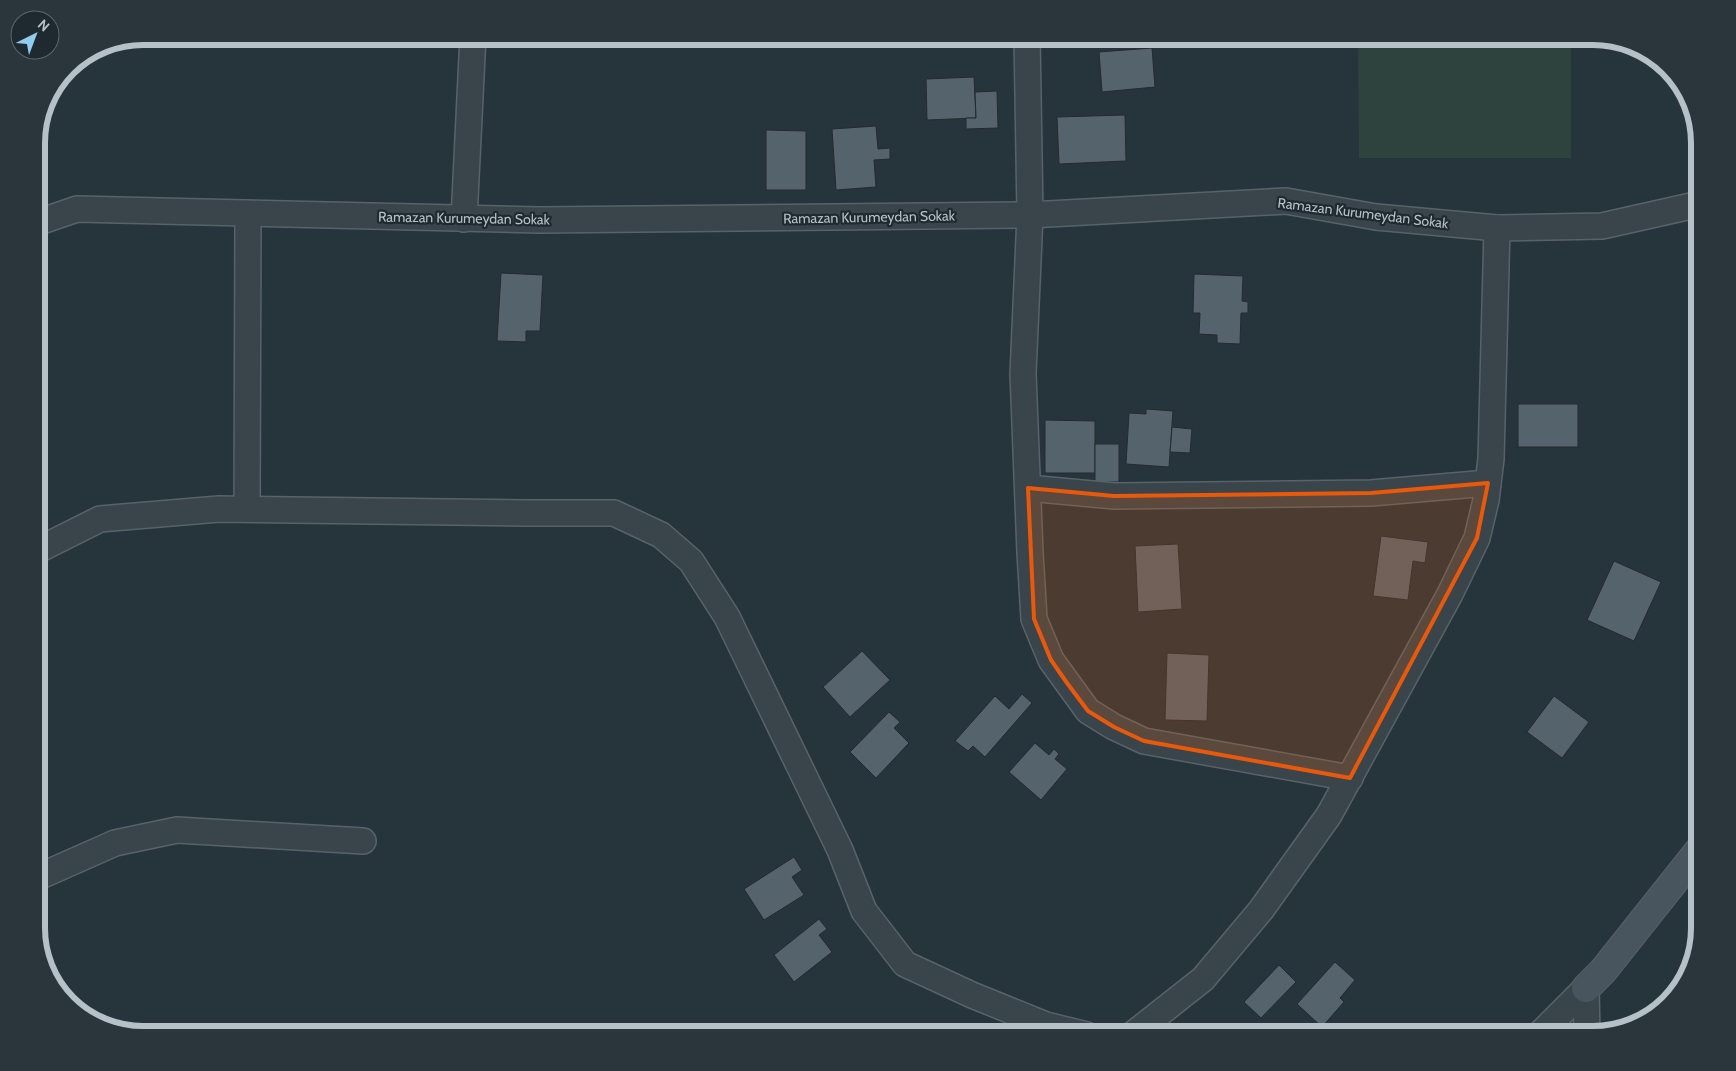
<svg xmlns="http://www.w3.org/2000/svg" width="1736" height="1071" viewBox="0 0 1736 1071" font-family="Cabin,sans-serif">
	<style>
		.green { fill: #2e433e }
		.building { fill: #54636c; stroke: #212c32 }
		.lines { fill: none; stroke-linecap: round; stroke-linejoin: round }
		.street-casing { stroke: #586369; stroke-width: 28 }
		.secondary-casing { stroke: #586369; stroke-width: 30 }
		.street { stroke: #3a454b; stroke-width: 25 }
		.secondary { stroke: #48555e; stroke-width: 28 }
		.marked { fill: #e8590c; fill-opacity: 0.2; stroke: #e8590c; stroke-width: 4; stroke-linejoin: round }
		.labels { text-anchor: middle; stroke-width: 4.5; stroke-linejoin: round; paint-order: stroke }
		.street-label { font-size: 14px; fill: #b5c0c7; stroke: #1f2a30 }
		.rim { fill: none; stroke: #b5c0c7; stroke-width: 6 }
	</style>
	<rect width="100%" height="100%" fill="#26343b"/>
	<!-- green -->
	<path class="green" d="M1358,36h213v122h-212z"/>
	<!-- building -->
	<g class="building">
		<path d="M520,36h48l-1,9 -47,-4z"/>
		<path d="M1152,48l3,39 -53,5 -3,-40z"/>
		<path d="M974,77l2,41 -49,2 -1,-41z"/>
		<path d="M997,91l1,37 -32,1v-11h10l-1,-26z"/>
		<path d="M1125,115l1,46 -67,3 -2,-47z"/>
		<path d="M876,126l2,23 12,-1v11l-16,1 2,27 -40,3 -4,-61z"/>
		<path d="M766,130l40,1v59h-40z"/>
		<path d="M501,273l42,2 -3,56h-14v11l-29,-1z"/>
		<path d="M1194,274l49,2 -1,25 6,1v11h-7l-1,31 -23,-1v-8l-18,-1 1,-21h-7z"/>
		<rect x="1518" y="404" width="60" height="43"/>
		<path d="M1146,409l27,2 -4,56 -43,-3 3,-51 17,1z"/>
		<path d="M1045,420l50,1v52h-50z"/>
		<path d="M1172,427l20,2 -2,24 -20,-1z"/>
		<rect x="1095" y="444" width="24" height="38"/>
		<path d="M1381,536l47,6 -3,21 -12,-2 -5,39 -35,-4z"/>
		<path d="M1178,544l4,65 -44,3 -3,-66z"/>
		<path d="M1614,561l47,21 -27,59 -47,-21z"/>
		<path d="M862,651l28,29 -40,37 -27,-30z"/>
		<path d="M1167,653l42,2 -2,66 -42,-1z"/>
		<path d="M1022,694l10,9 -47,54 -12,-11 -5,5 -13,-10 40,-45 14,13z"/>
		<path d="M1554,696l35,26 -27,36 -35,-26z"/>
		<path d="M889,712l11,10 -6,6 15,15 -33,35 -26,-26z"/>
		<path d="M1035,743l14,12 5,-6 5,5 -4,5 12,10 -26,31 -32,-28z"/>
		<path d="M794,857l8,13 -10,7 12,18 -40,25 -20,-31z"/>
		<path d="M819,919l8,10 -8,6 13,17 -38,30 -20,-27z"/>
		<path d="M1335,962l20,18 -15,18 4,4 -22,25 -25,-23z"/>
		<path d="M1279,965l17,17 -35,36 -17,-16z"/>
	</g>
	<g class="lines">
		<defs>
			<g id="street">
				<path d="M1027,36l3,179 -7,159 7,179 4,66 17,41 37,51 26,16 30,14 206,37"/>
				<path d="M464,219l9,-183"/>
				<path d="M36,223l41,-14 463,11 490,-5 256,-14 90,16 121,11 105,-2 98,-22"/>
				<path d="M1028,488l86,8 257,-3 117,-10"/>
				<path d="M247,509l1,-295"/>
				<path d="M36,551l64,-32 119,-10 306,4h89l47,22 30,26 36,56 113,233 24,61 41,53 67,31 74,30 41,10"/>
				<path d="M36,878l79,-35 62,-13 186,11"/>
				<path d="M1586,988l1,47"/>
				<path d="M1132,1035l71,-56 58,-69 68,-95 121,-221 27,-56 9,-38 5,-41 6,-231"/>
				<path d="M1539,1035l47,-47"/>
			</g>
			<path id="secondary" d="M1586,988l17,-17 97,-122"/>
		</defs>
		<!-- street casing -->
		<use href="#street" class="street-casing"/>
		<!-- secondary casing -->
		<use href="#secondary" class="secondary-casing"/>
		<!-- street -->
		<use href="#street" class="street"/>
		<!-- secondary -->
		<use href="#secondary" class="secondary"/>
	</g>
	<!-- marked area -->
	<path class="marked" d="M1488,483l-11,55 -127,240 -206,-37 -30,-14 -26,-16 -21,-28 -16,-23 -17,-41 -6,-131 86,8 257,-3z"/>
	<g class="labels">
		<!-- street labels -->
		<g class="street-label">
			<text transform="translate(1363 213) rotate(7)" y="5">Ramazan Kurumeydan Sokak</text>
			<text transform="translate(869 217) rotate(-1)" y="5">Ramazan Kurumeydan Sokak</text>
			<text transform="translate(464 218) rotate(1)" y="5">Ramazan Kurumeydan Sokak</text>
		</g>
	</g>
	<!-- crop -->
	<path d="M0 0H1736V1071H0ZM143 45H1593A98 98 0 0 1 1691 143V928A98 98 0 0 1 1593 1026H143A98 98 0 0 1 45 928V143A98 98 0 0 1 143 45Z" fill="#2b363c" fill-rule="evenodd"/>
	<path class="rim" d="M143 45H1593A98 98 0 0 1 1691 143V928A98 98 0 0 1 1593 1026H143A98 98 0 0 1 45 928V143A98 98 0 0 1 143 45Z"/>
	<!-- north arrow -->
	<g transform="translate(35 35) rotate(42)"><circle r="24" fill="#1f2a30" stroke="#5b666c"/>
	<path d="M0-4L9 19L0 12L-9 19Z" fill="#93cbee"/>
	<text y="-8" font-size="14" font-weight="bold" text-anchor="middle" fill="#b5c0c7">N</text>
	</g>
</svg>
